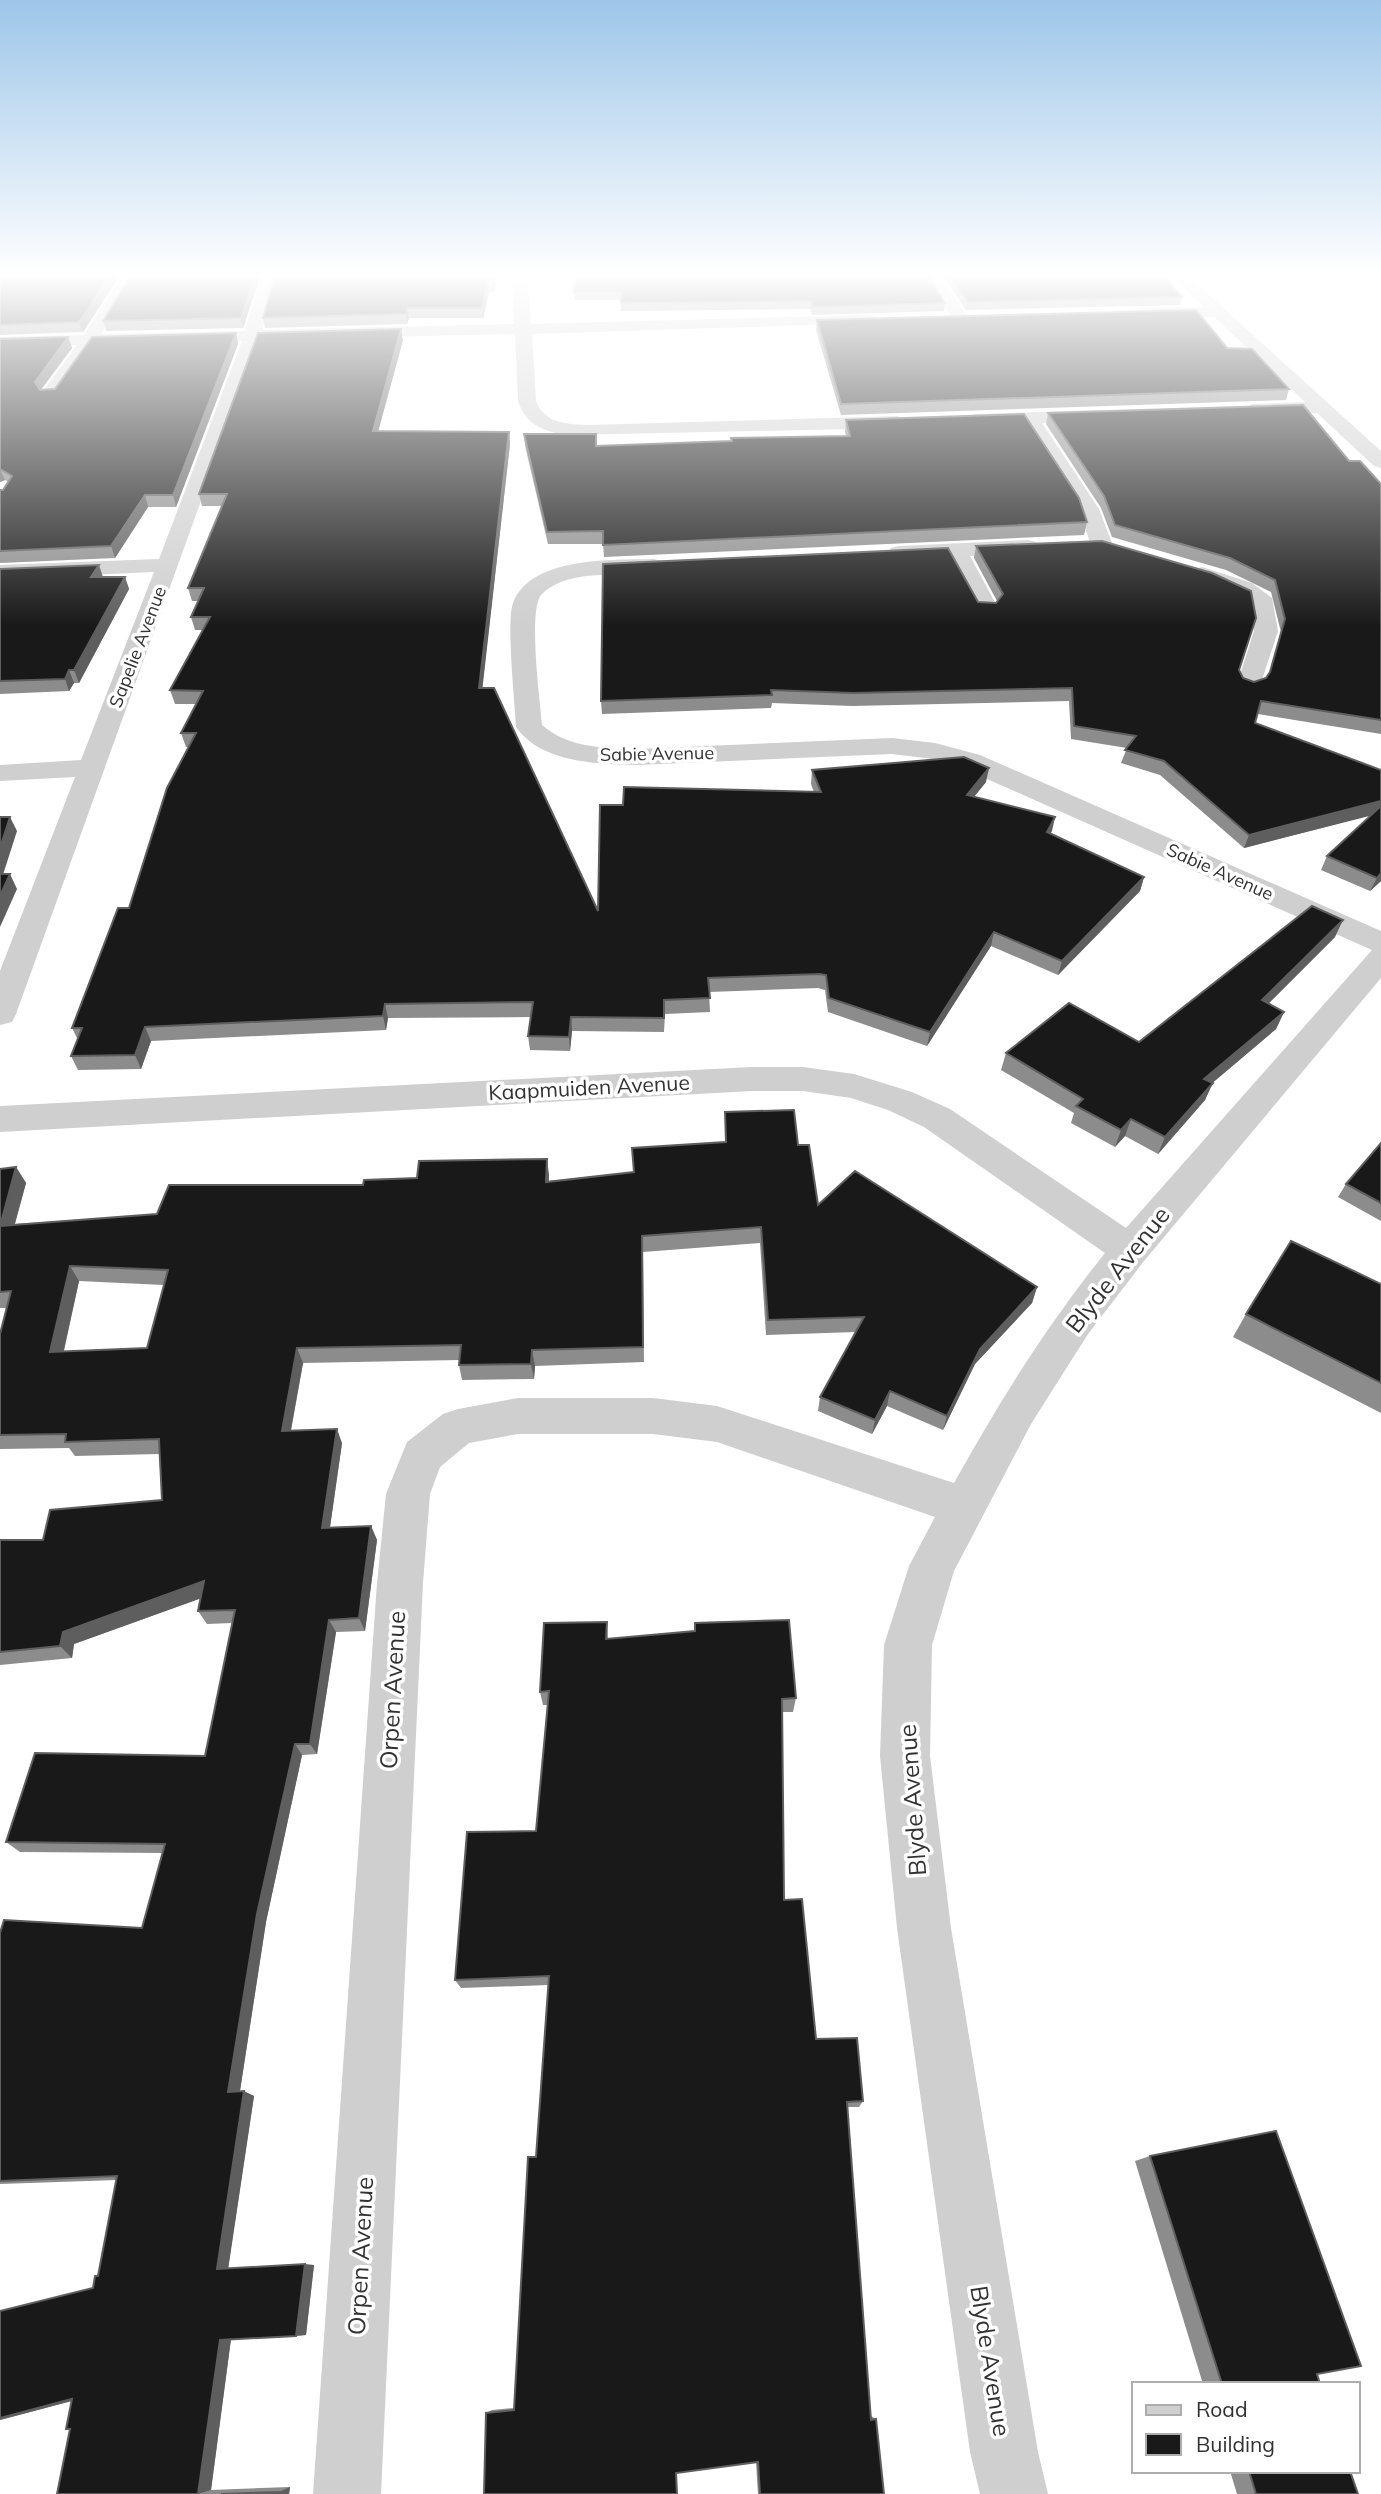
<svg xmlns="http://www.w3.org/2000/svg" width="1381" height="2494" viewBox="0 0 1381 2494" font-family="Mulish,sans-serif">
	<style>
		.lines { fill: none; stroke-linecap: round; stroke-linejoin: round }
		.street { fill: #cfcfcf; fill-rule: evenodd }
		.wall { fill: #8c8c8c; fill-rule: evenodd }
		.shaded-wall { fill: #5e5e5e }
		.building { fill: #191919; stroke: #5e5e5e; stroke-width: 2; fill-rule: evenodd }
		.labels { text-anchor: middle; stroke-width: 7; stroke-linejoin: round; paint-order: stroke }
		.far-street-label { font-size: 18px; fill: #323232; stroke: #fff }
		.street-label { font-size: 21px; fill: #323232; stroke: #fff }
		.near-street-label { font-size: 24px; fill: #323232; stroke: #fff }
	</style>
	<rect width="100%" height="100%" fill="#fff"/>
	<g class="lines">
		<!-- street -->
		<g class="street">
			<path d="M125,277l8,5 -32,52 144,-3 16,-54h16l-15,53 252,-6 -2,-47h16l3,47 338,-9 6,2 2,3 -2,3 -343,11 4,67c9,23 31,23 52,24l310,-9 9,6 -9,6 -329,7c-24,-3 -43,-9 -51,-34l-3,-67 -256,6 -243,674 -4,8 -12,3v-54l75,-194 -75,4v-16l81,-5 73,-188 -154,7v-14l159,-6 83,-218 -148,4 -38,53h-12l-3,-4 36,-49 -77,2v-10l84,-2 36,-56z"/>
			<path d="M926,277h16l25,40 -2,3h-12z"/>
			<path d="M1172,277h17l192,174v17l-7,-2 -57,-53 -72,1 -2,-4 9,-6 53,-2 -91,-85 -74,-1 -2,-3 2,-3 6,-2 58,-1z"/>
			<path d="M1101,410l9,6 -2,4 -66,3 57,86 13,34 -3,5h-16l-3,-5 -11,-34 -55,-85 -49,2 -9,-6 9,-6z"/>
			<path d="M1028,540l8,2 3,5 -3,5 -66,4 28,52 -4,5h-16l-4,-5 -26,-51 -49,3 -8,-2 -3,-5 3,-5 8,-2z"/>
			<path d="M654,559l8,2 3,5 -3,5c-24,6 -51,2 -76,5 -16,2 -34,7 -45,19 -13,16 -1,106 1,130 26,23 61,23 95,24l255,-11 43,5 45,12 401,176v47l-237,283 -56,73 -57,90 -77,147 -22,74 -2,111 21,172 87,524 10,42h-68l-10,-42 -73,-524 -17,-172 4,-111 25,-79 26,-49 -218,-75 -64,-8h-135l-49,9 -29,24 -10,27 -7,89 -42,911h-68l64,-911 9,-89 21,-52 36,-28 15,-5 60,-11h135l64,8 237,77c46,-83 92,-156 151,-230l-181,-126 -36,-17 -37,-12 -48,-7h-51l-752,41v-26l752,-39h51l51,7 58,18 38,17 176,119 246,-278 -412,-183 -27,-8 -41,-5 -255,11c-40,-1 -96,-2 -121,-38 -1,-25 -10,-104 -3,-124 18,-47 100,-43 141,-44z"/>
			<path d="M1202,567l50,16 20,15 6,33 -19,58 -9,3 -9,-3 -4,-5 17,-53 -5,-30 -13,-8 -42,-14 -3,-5 3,-5z"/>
		</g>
	</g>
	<!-- wall -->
	<g class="wall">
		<path d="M0,277l118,1 -35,54 -83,3z"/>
		<path d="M129,277h131l-17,51 -137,3 -3,-10 27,-43z"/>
		<path d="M497,277l-3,15h-5l-6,26h-74l-2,6 -142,4 -2,-10z"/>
		<path d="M575,277l370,26 -1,8 -132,4 -2,-6 -189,2v-11h-47v-8z"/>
		<path d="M944,277h215l23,20 -2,8 -214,5z"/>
		<path d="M817,320l410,28 62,41 -3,11 -445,15 -25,-85z"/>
		<path d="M236,333l2,11 -62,163h-28l-33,51 -115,5v-73h3l5,-8 -3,-2 -5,2v-143l68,-2 4,11 -31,42 14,-1z"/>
		<path d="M403,340l-25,91 131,1 1,12 -28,244 116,223 25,-106 191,-13 -3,-8 1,-14 174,12 -12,15 81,20 -5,17 94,43 -4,14 -82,84 -67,-29 -64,100 -99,-34 -3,-22 -7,-2 -109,4 1,20 -45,2 -1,18 -92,-1 -2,20 -40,-1 -2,-14 3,-19 -143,1 -2,12 -235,11 -10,28 -63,1 -7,-14 7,-16 -6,-12 57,-120 60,-161h-3l-5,-14 15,-29h-21l-5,-14 33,-60h-8l-4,-13 7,-16h-6l-4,-13 34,-82h-20l-3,-12z"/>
		<path d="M1048,413l301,48 32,23v250l-123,-20 -3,9 126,47v111l-11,10 -49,-21 6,-14 44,-41 -127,33 -84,-73 -39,-12 6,-15 -56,-9 -2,-38 -217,5 -80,-3 -1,5 -169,6 -1,-13 377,-99 18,1 1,-2 -23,-43 2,-12 263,124 4,8 11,4 12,-4 3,-4 12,-42 -10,-40 -45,-22 -114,-33 -11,-29 -55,-84z"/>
		<path d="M846,420l241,102 -3,13 -480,22 -1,-13h-55l-23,-98 -1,-12 73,12 134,-5v-3l115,-2 -1,-4z"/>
		<path d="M0,569l103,8h22l4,12 -50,94h-5l-5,8 -69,3z"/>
		<path d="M1335,937l-67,67 16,8 -8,17 -64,54 -7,17 -47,54 -33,-18 -10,11 -44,-24 3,-10 -73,-43 5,-17 133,-11z"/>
		<path d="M725,1112l73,33 20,60 219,82 -5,16 -57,61 -32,66 -56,-24 -15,28 -54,-23 2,-14 36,-65 -90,3 -6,-92 -117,9 1,110 -109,4 -1,13 -72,1 -3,-15v-5l-156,3 -12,68 51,12 -12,84 41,-1 6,14 -12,91 -29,1 -19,122 -15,1 -36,167 -26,169 14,5 -26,172 86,-3 -8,70 -75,4 -20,151 79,-3 -1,7h-232l13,-65 1,-28 -71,19 93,-132 5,-12 19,-96 -117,4v-251l142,-5 21,-75 -143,-1 -14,-10 199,-86 27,-133 -25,1 -9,-13 3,-13 -127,46 -2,14 -72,7v-125h43l119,-40 -3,-46 -84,2 -6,-8 -69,1v-115l7,-26h-7v-139l16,-2 10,16 -11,41 142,-10 390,-55 2,22 85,-9 -2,-24 93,-6zM79,1281l85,4 -17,63 -83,3z"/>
		<path d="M1381,1143v78l-43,-24 8,-13z"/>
		<path d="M1381,1284v129l-148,-76 13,-23z"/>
		<path d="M607,1622l1,17 188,59 -3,14h-11l2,188 32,139 47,62 -4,6h-12l24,309 5,3 8,75h-126l-2,-32 -80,11 1,21 -191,-81 6,-3 22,-2 22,-251 12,-172 -87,3 -6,-8 81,-149 12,-126h-5l-3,-13z"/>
		<path d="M1150,2156l167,218 3,10h-117l-68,-223z"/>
		<path d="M1230,2471h120l8,23h-121z"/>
	</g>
	<!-- shaded-wall -->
	<g class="shaded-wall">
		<path d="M109,277h10l-36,55 -4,-10z"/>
		<path d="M255,277h5l-17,51 -2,-10z"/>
		<path d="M494,277h3l-3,15 -1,-10z"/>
		<path d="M488,282l1,10 -6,26 -1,-10z"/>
		<path d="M407,308l2,10 -2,6 -1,-10z"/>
		<path d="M401,329l2,11 -28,103 -2,-12z"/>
		<path d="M236,333l2,11 -62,163 -3,-12z"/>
		<path d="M68,337l4,11 -33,44 -4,-10z"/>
		<path d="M509,432l1,12 -29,257 -2,-13z"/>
		<path d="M0,469l5,11 -5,2z"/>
		<path d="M145,495l3,12 -33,51 -4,-12z"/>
		<path d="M99,565l4,12h-12z"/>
		<path d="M125,577l4,12 -50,94 -5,-13z"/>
		<path d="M69,670l5,13 -5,8 -4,-12z"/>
		<path d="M989,768l-3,14 -22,27 3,-14z"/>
		<path d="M1381,801v12l-137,35 5,-13z"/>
		<path d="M10,817l7,14 -17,53v-36z"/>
		<path d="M1055,817l-3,14 -8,15 3,-14z"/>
		<path d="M1381,873v8l-11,10 7,-13z"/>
		<path d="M10,874l7,15 -17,38v-31z"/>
		<path d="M1144,877l-4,14 -82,84 4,-14z"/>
		<path d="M1343,920l-8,17 -80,80 7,-17z"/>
		<path d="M994,932l-3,14 -64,100 3,-14z"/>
		<path d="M385,1004l3,14 -2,12 -3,-14z"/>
		<path d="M1284,1012l-8,17 -79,67 7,-17z"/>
		<path d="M571,1017l1,14 -2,20 -1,-14z"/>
		<path d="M145,1027l6,14 -10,28 -6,-14z"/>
		<path d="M1213,1083l-8,17 -47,54 7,-17z"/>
		<path d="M1131,1119l-6,17 -10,11 6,-17z"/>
		<path d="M547,1159l2,16 -1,23 -2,-16z"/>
		<path d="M16,1167l10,16 -16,58 -10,-15z"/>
		<path d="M70,1266l9,15 -19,86 -10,-15z"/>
		<path d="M1037,1287l-5,16 -57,61 -32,66 4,-14 33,-67z"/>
		<path d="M297,1348l6,15 -15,82 -6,-14z"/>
		<path d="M532,1350l3,16 -1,13 -3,-15z"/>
		<path d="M890,1391l-3,15 -15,28 3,-14z"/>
		<path d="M337,1429l5,14 -14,98 -6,-13z"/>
		<path d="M371,1526l6,14 -12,91 -6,-13z"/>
		<path d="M204,1581l9,13 -139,50 -2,14 -12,-12 3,-14z"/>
		<path d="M329,1620l7,12 -19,122 -7,-10z"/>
		<path d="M295,1744l7,11 -36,167 -27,175 -11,-5 29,-178z"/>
		<path d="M244,2091l10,5 -26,174 -11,-1z"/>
		<path d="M305,2264l9,1 -8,70 -10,1z"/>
		<path d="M231,2339l-20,151 -13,4 22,-154z"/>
		<path d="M87,2397l-87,23v-2l72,-19z"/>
		<path d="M290,2487l-1,7h-10v-2z"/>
	</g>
	<!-- building -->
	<g class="building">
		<path d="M0,277h109l-30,45 -79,3z"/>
		<path d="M130,277h125l-14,41 -138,3z"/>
		<path d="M275,277h219l-1,5h-5l-6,26h-75l-1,6 -143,4z"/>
		<path d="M575,277h354l16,26 -133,4 -1,-6 -190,2v-11h-47z"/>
		<path d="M950,277h209l2,2h6l15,18 -214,5z"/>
		<path d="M1196,310l31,38 25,1 37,40 -448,15 -24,-84z"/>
		<path d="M401,329l-28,102 136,1 -30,256h15l104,223 2,-106h23l1,-18 197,5 -9,-22 152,-13 25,11 -22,27 88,22 -8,15 97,45 -82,84 -68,-29 -64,100 -101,-34 -3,-23 -6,-1 -112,4 2,20 -46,2v18l-93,-1 -2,20 -41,-1 5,-34 -148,2 -2,12 -238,11 -10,28 -64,1 11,-28h-10l46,-120h11l38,-120 29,-55h-15l22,-42 -33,-1 40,-73h-19l13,-29h-16l39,-94h-28l59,-161z"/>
		<path d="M236,333l-63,162h-28l-34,51 -111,5v-61h3l9,-14 -12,-7v-130l68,-2 -33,45 5,8 15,-1 37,-52z"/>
		<path d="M1303,405l46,56h11l21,23v236l-120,-19 -6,22 126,47v31l-132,34 -85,-74 -39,-11 11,-14 -62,-10 -2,-38 -219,5 -82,-3 1,5 -171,6 2,-137 345,-16 30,54 18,1 7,-9 -27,-48 126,-5 110,32 39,18 5,27 -17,52 4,8 11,4 12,-4 4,-6 15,-53 -10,-39 -45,-22 -115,-33 -11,-29 -56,-83z"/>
		<path d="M1024,414l55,84 8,24 -484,23v-14l-56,1 -23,-98h72v12l136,-5 -1,-3 119,-2 -4,-16z"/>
		<path d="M99,565l-8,12h34l-51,93h-5l-4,9 -65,2v-112z"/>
		<path d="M1381,806v67l-4,5 -50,-22z"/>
		<path d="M0,817h10l-10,31z"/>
		<path d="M0,874h10l-10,22z"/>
		<path d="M1312,906l31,14 -81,80 22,12 -80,67 9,4 -48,54 -34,-18 -10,11 -45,-24 7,-7 -77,-46 63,-50 70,39z"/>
		<path d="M794,1110l4,35h11l9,60 37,-34 182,116 -57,62 -33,67 -57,-25 -15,29 -55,-23 44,-80 -96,3 -7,-93 -119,9 1,111 -111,3 -1,14 -72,1 2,-20 -164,3 -15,83 55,-2 -15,99 49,-2 -12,92 -30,2 -19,124h-15l-38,170 -29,178 16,-1 -27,178 88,-5 -9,72 -76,4 -22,154h-141l13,-65h-4l6,-30 -72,19v-107l93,-23 2,-12h3l19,-100 -117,5v-248l4,-13 138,8 23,-84 -159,-2 29,-89 170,3 30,-146 -37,1 6,-30 -141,51 -3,14 -60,6v-112h43l7,-30 112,-10 -3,-61 -94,3 1,-8 -66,1v-101l11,-43 -11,1v-123l16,-2 -16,59 157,-12 12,-29h194l1,-5 53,-2 2,-17 128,-2 -1,23 88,-10 -2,-24 94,-6 -1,-30zM70,1266l98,4 -21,78 -97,4z"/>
		<path d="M1381,1143v60l-35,-19z"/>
		<path d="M1291,1241l90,43v99l-135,-69z"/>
		<path d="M789,1620l7,78 -14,1 2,201 18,-1 14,140 41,-1 6,63 -16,1 24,318 5,-1 8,75h-124l-2,-32 -82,11 1,21h-193l2,-81 28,-3 14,-253h8l13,-181 -94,4 12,-148 69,-1 13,-140 -9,1 4,-69 63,-1 -1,17 89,-8v-8z"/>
		<path d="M1276,2131l85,235 -44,8 3,10h-98l-72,-228z"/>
		<path d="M1249,2471h101l8,23h-102z"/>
		<path d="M279,2492v2h-58z"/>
	</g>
	<!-- sky -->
	<linearGradient id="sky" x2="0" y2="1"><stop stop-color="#9dc6e9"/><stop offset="0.44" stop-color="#fff"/><stop offset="1" stop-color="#fff" stop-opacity="0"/></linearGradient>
	<rect width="1381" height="626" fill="url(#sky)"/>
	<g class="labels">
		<!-- far-street labels -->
		<g class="far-street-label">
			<text transform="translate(138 647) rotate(-69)" y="6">Sapelie Avenue</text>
			<text transform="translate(657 754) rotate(-1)" y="6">Sabie Avenue</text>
			<text transform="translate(1220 872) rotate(24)" y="6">Sabie Avenue</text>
		</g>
		<!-- street labels -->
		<g class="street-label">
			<text transform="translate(589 1088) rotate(-3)" y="7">Kaapmuiden Avenue</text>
		</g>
		<!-- near-street labels -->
		<g class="near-street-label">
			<text transform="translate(1118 1270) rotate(-52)" y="8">Blyde Avenue</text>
			<text transform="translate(393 1690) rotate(-87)" y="8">Orpen Avenue</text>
			<text transform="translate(913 1800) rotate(-94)" y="8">Blyde Avenue</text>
			<text transform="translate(361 2256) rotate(-87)" y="8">Orpen Avenue</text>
			<text transform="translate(990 2361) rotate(81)" y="8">Blyde Avenue</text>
		</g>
	</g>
	<!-- legend -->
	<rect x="1132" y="2382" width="228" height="91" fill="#ffffff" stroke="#adadad" stroke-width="2"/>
	<rect x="1146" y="2405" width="35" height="10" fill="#cfcfcf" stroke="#adadad" stroke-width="2"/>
	<text x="1196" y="2417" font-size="21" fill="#323232">Road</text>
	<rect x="1146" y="2434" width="35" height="21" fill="#191919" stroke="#adadad" stroke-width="2"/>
	<text x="1196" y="2452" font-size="21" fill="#323232">Building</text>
</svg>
